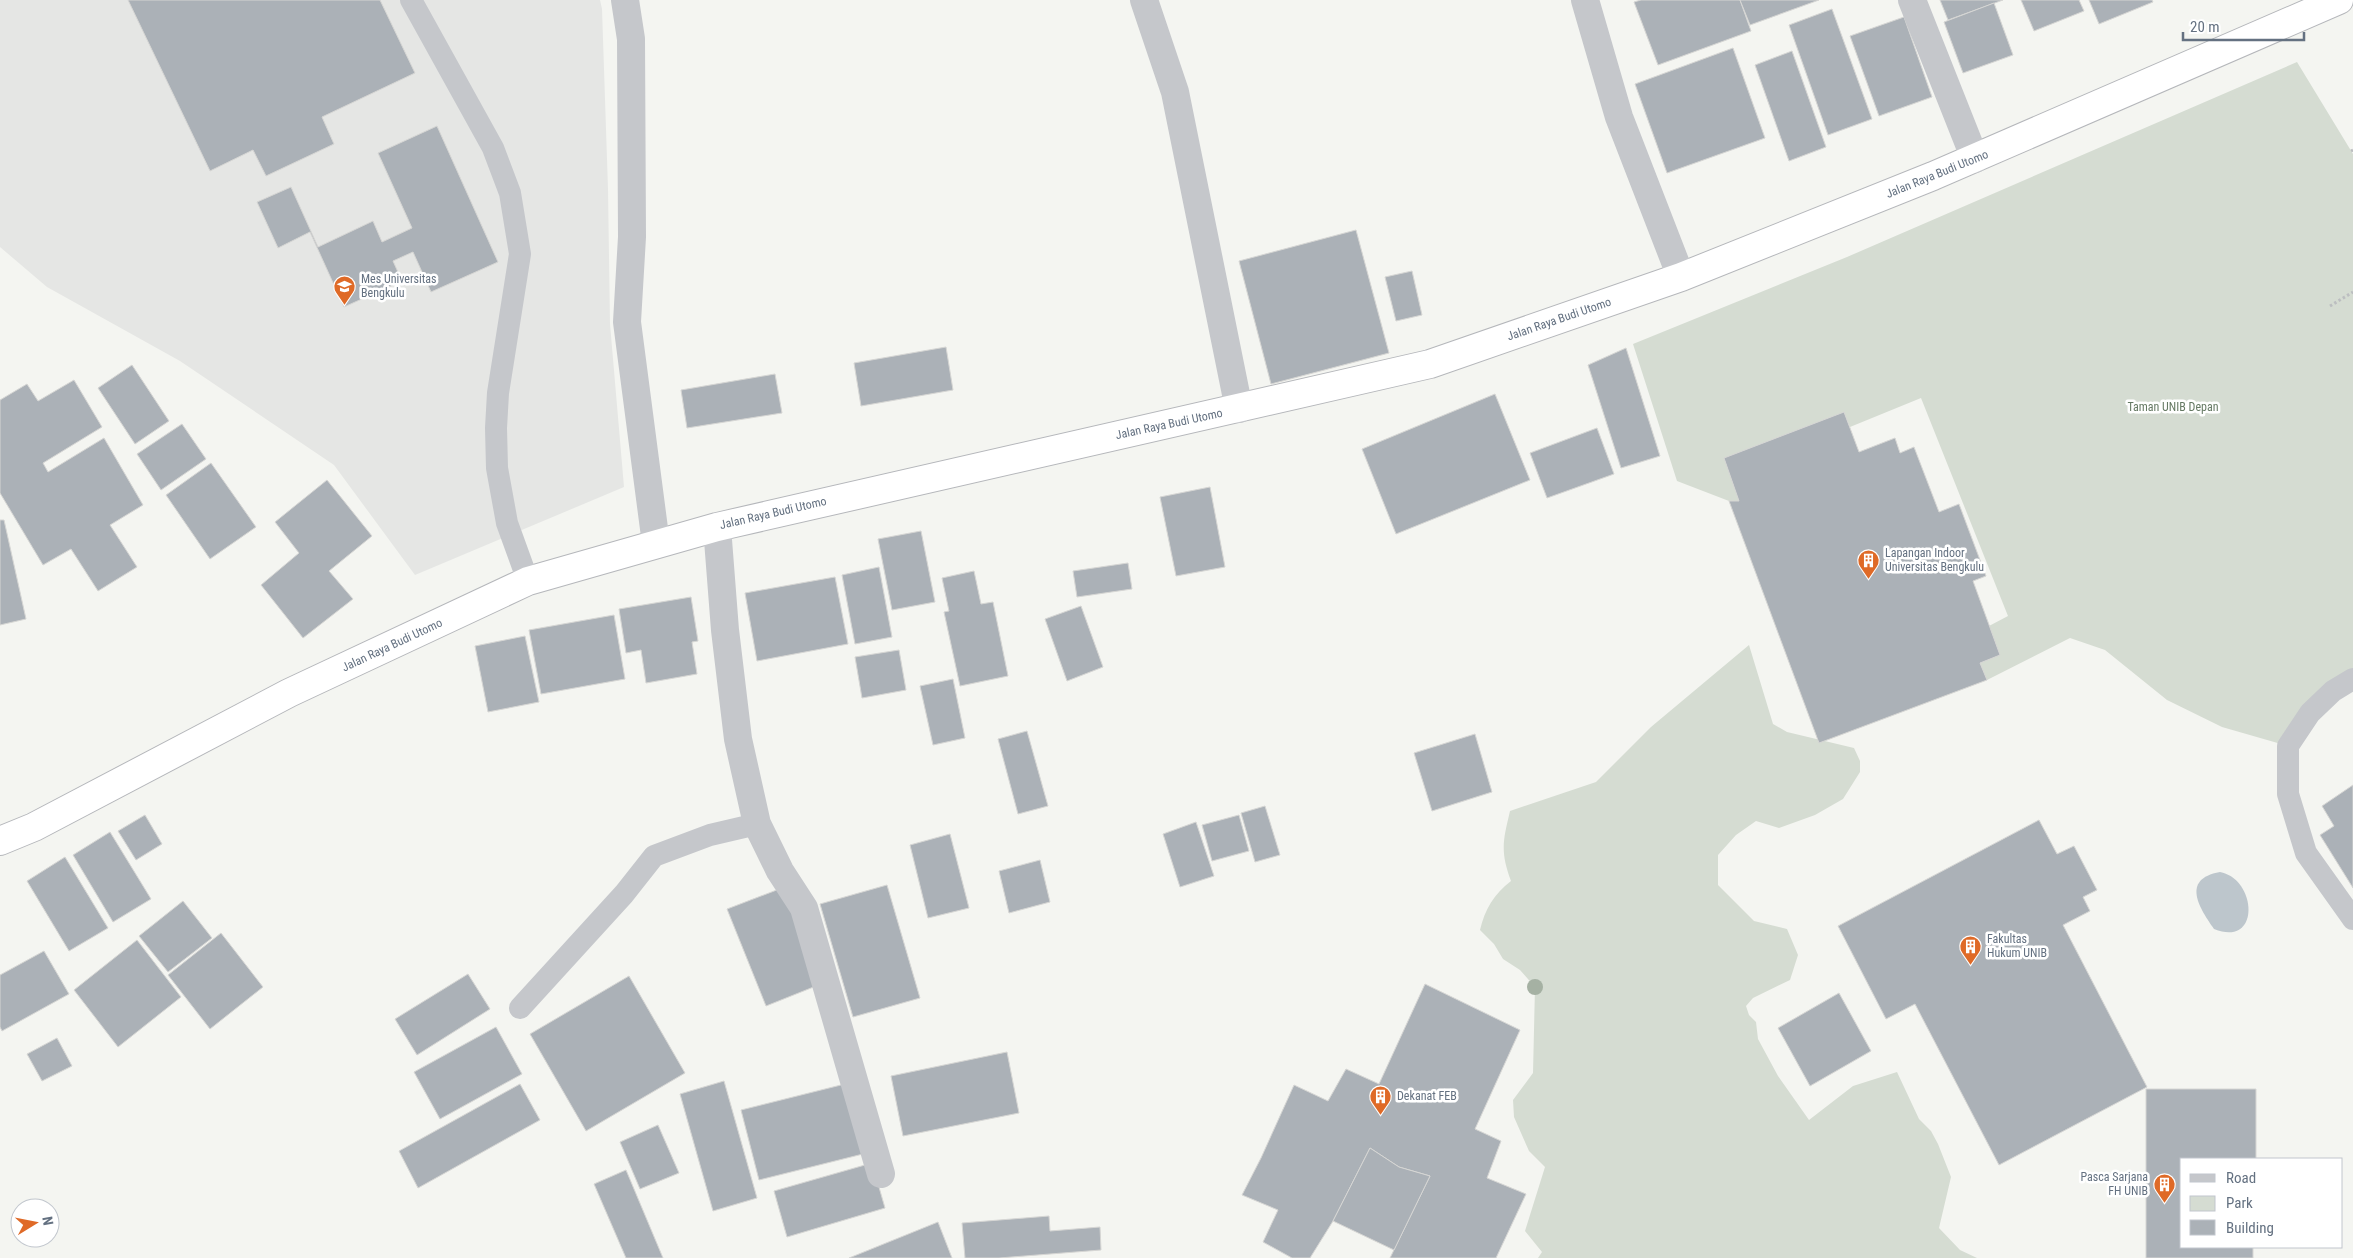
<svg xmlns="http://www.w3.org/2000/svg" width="2353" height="1258" viewBox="0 0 2353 1258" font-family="'Roboto Condensed',sans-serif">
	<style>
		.built { fill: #e5e6e4 }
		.green { fill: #d5dcd2 }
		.water { fill: #bdc6cc }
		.building { fill: #abb1b7; stroke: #d6d6d4 }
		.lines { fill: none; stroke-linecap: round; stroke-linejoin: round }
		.trunk-casing { stroke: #b5b7bb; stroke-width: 30 }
		.path { stroke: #bcbec0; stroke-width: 3; stroke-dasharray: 2.5 2.5; stroke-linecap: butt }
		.service { stroke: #c5c7cb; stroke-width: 22 }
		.minor { stroke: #c5c7cb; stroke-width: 28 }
		.trunk { stroke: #fff; stroke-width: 28 }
		.tree { fill: #a5b1a3 }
		.labels { text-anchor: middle; stroke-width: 5; stroke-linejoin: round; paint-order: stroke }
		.street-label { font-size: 12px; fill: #647181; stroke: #fff }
		.poi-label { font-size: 12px; fill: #647181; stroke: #fff; text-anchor: start }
		.park-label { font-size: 12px; fill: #657963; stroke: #fff }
	</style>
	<rect width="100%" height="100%" fill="#f4f5f1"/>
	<!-- built -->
	<path class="built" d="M0,0h600l2,9 6,180 2,135 14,163 -209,88 -81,-110 -154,-104 -133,-74 -47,-40z"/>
	<!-- green -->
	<g class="green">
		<path d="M2297,62l56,92v525l-65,67 -66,-19 -55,-27 -62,-50 -35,-12 -83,42 -7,-17 20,-8 -11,-29 19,-10 -87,-218 -71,29 -6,-15 -120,46 15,43h-10l-52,-20 -44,-137 214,-87z"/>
		<path d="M1749,645l24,79 14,8 67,16 6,13v11l-17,27 -28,16 -36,13 -23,-7 -20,14 -18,20v30l36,36 33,8 11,26 -8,25 -37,18 -7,8 3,9 7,7 2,17 20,37 31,44 44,-34 44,-14 22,47 12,12 7,13 13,33 -12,51 21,22 17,8h-439l4,-6 -17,-21 20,-64 -16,-16 -15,-34 -1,-17 20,-27 2,-86 -15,-17 -17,-11 -9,-15 -14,-14c5,-21 14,-36 31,-49 -11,-30 -8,-40 -1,-70l86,-29 55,-55z"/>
	</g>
	<!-- water -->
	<path class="water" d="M2220,872c37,7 41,76 -6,57 -14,-20 -34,-50 6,-57z"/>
	<!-- building -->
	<g class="building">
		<path d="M128,0h252l35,73 -93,44 12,27 -68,32 -13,-26 -43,21z"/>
		<path d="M1641,0h99l11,31 -93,34 -24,-63z"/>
		<path d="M1740,0h79l-69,25z"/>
		<path d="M1940,0h63l-55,20z"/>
		<path d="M2021,0h58l5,11 -50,20z"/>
		<path d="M2089,0h63l1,2 -54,22z"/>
		<path d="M1994,3l19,52 -50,18 -19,-51z"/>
		<path d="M1832,9l40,110 -44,16 -39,-110z"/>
		<path d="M1904,17l28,80 -53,19 -29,-80z"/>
		<path d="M1733,48l32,90 -98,35 -32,-89z"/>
		<path d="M1792,51l34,96 -37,14 -34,-96z"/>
		<path d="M437,126l61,136 -67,30 -18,-40 -20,9 9,20 -58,26 -34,-75 -32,16 -21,-46 34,-15 27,60 55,-26 9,21 30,-14 -34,-75z"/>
		<path d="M1356,230l33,123 -118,31 -32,-123z"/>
		<path d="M1412,271l10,44 -26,6 -11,-44z"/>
		<path d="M946,347l7,43 -92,16 -7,-43z"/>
		<path d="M1626,348l34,108 -39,12 -33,-103z"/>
		<path d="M132,365l37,56 -34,23 -37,-56z"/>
		<path d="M775,374l7,39 -95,15 -6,-38z"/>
		<path d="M74,380l28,47 -59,36 5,9 56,-34 39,67 -33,20 27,42 -39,24 -27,-42 -28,16 -43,-72v-93l27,-16 11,17z"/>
		<path d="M1495,394l35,86 -134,54 -34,-85z"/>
		<path d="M1844,412l15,40 36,-14 5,15 14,-6 25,65 20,-8 27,72 -13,5 27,74 -20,8 7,17 -168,63 -90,-242h10l-15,-43z"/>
		<path d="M182,424l24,35 -45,31 -24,-36z"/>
		<path d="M1597,428l17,46 -67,24 -17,-45z"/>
		<path d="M211,463l45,64 -46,32 -44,-64z"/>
		<path d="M327,480l45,56 -43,35 24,28 -50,39 -42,-53 38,-32 -24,-31z"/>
		<path d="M1210,487l15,80 -49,9 -16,-79z"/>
		<path d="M0,520h4l22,99 -26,6z"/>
		<path d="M921,531l14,71 -43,8 -14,-71z"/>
		<path d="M1128,563l4,26 -55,8 -4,-26z"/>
		<path d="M879,567l13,70 -37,7 -13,-69z"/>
		<path d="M974,571l7,33 12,-2 15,74 -48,10 -16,-74 5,-1 -7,-33z"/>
		<path d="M835,577l13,67 -91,17 -12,-68z"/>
		<path d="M691,597l7,44 -6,1 5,32 -51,9 -5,-33 -15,3 -7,-44z"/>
		<path d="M1081,606l22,61 -36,14 -22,-62z"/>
		<path d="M614,615l11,64 -84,15 -12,-64z"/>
		<path d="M525,636l14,66 -51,10 -13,-66z"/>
		<path d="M899,650l7,40 -44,8 -7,-41z"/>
		<path d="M953,679l12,59 -32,7 -13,-59z"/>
		<path d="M1027,731l21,75 -30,8 -20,-75z"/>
		<path d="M1475,734l17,58 -60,19 -18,-58z"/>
		<path d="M2353,785v103l-33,-53 14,-9 -12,-20z"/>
		<path d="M1265,806l15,49 -25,7 -14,-49z"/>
		<path d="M145,815l17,29 -26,16 -18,-29z"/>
		<path d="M1239,815l10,36 -37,10 -10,-36z"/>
		<path d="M2039,820l18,34 17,-8 23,44 -14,7 7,14 -27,14 84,162 -148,78 -84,-161 -29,15 -48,-93z"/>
		<path d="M1196,822l18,54 -34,11 -17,-53z"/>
		<path d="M110,832l41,67 -38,23 -40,-67z"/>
		<path d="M950,834l19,74 -41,10 -18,-73z"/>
		<path d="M65,857l43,71 -39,23 -42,-70z"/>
		<path d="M1040,860l10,42 -41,11 -10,-42z"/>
		<path d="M887,885l33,113 -67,19 -33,-113z"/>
		<path d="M782,888l39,96 -55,22 -39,-97z"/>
		<path d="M183,901l29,37 -44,34 -29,-36z"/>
		<path d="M221,933l42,54 -53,42 -42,-54z"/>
		<path d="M137,940l44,57 -63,50 -44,-57z"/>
		<path d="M44,951l25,43 -67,37 -2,-4v-52z"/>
		<path d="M468,974l22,35 -73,46 -22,-36z"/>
		<path d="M629,976l56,97 -99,58 -56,-97z"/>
		<path d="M1425,984l95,46 -45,99 26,12 -14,37 39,16 -30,64h-106l40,-82 -31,-9 -29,-19 -37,73 -23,37h-18l-29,-16 15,-32 -36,-15 19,-37 33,-73 34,16 18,-32 33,15z"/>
		<path d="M1839,993l32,58 -61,35 -32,-58z"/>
		<path d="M496,1027l26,47 -82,45 -26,-47z"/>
		<path d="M57,1038l15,28 -30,15 -15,-27z"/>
		<path d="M1007,1052l12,61 -116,23 -12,-60z"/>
		<path d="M724,1081l33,117 -44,13 -33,-117z"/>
		<path d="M520,1084l20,36 -122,68 -19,-37z"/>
		<path d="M845,1084l18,70 -104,26 -18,-70z"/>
		<path d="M2146,1089h110v70h-74v88h71v11h-107z"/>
		<path d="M658,1125l21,48 -39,16 -20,-47z"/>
		<path d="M1370,1148l29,19 31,9 -36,74 -61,-29z"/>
		<path d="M872,1163l13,45 -98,29 -13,-46z"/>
		<path d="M626,1170l37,88h-37l-32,-74z"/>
		<path d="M1049,1216l1,15 50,-4 1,23 -102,8h-34l-3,-35z"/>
		<path d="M938,1222l14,36h-103z"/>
	</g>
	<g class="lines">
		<defs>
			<path id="trunk" d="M0,841l34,-14 255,-134 239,-112 189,-54 713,-163 251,-87 252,-101 406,-176"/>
		</defs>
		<!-- trunk casing -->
		<use href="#trunk" class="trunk-casing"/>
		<!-- path -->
		<g class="path">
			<path d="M2351,151l2,-1"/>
			<path d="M2330,306l23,-14"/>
		</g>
		<!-- service -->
		<g class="service">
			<path d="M411,0l82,148 17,45 10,61 -22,139 -2,35 1,40 10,55 21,58"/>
			<path d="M2353,679l-20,12 -23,22 -22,33v48l18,59 47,66"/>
			<path d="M520,1008l104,-114 30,-38 56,-21 47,-11"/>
		</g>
		<!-- minor -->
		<g class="minor">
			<path d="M625,0l6,39 1,198 -5,85 29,222"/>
			<path d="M1144,0l31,92 64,317"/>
			<path d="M1585,0l34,117 62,160"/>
			<path d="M1912,0l63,159"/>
			<path d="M717,527l8,103 13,109 19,85 23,47 24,37 77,266"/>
		</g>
		<!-- trunk -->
		<use href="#trunk" class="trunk"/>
	</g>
	<!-- trees -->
	<circle class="tree" cx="1535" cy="987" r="8"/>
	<!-- icons -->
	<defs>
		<symbol id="university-pin" viewBox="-11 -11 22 30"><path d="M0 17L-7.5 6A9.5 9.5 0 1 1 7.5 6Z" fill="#df6a27" stroke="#fff"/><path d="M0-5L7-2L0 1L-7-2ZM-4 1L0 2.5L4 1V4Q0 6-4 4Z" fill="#fff"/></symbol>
		<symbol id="building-pin" viewBox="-11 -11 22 30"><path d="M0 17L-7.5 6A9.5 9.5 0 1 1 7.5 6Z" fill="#df6a27" stroke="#fff"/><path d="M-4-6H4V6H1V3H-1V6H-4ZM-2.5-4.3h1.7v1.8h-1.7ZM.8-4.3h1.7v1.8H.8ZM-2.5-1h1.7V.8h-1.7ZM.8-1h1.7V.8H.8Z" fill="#fff"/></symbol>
	</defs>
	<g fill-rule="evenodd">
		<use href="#university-pin" x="332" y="274" width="25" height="34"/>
		<use href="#building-pin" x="1856" y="548" width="25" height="34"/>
		<use href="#building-pin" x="1958" y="934" width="25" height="34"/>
		<use href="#building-pin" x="1368" y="1084" width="25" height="34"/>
		<use href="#building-pin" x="2152" y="1172" width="25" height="34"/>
	</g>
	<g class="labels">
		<!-- street labels -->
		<g class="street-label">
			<text transform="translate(1937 174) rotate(-22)" y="4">Jalan Raya Budi Utomo</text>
			<text transform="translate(1559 319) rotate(-19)" y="4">Jalan Raya Budi Utomo</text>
			<text transform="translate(1169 424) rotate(-12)" y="4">Jalan Raya Budi Utomo</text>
			<text transform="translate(773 513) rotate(-13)" y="4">Jalan Raya Budi Utomo</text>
			<text transform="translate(392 645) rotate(-25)" y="4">Jalan Raya Budi Utomo</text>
		</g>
		<!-- poi labels -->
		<g class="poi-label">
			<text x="361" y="283">Mes Universitas<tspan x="361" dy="14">Bengkulu</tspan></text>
			<text x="1885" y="557">Lapangan Indoor<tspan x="1885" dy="14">Universitas Bengkulu</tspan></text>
			<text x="1987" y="943">Fakultas<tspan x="1987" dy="14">Hukum UNIB</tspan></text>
			<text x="1397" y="1100">Dekanat FEB</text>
			<text x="2148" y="1181" text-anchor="end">Pasca Sarjana<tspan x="2148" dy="14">FH UNIB</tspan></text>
		</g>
		<!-- park labels -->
		<g class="park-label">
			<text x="2173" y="411">Taman UNIB Depan</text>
		</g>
	</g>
	<!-- legend -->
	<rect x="2180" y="1158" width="162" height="90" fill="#ffffff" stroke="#c1c6cd"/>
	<rect x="2190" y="1174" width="25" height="8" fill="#c5c7cb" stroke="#c1c6cd"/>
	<text x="2226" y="1183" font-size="15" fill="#647181">Road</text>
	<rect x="2190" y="1196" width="25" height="15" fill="#d5dcd2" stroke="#c1c6cd"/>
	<text x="2226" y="1208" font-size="15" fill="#647181">Park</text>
	<rect x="2190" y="1220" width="25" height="15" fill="#abb1b7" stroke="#c1c6cd"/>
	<text x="2226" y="1233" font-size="15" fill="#647181">Building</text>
	<!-- north arrow -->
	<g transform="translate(35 1223) rotate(80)"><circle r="24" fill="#ffffff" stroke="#c1c6cd"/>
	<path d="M0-4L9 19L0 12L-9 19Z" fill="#df6a27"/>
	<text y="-8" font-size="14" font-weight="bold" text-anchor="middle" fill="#647181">N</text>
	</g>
	<!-- scale -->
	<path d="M2183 32v8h121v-8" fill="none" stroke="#647181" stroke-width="2.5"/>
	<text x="2190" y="32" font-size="15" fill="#647181" stroke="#ffffff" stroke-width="4" paint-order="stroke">20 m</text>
</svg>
